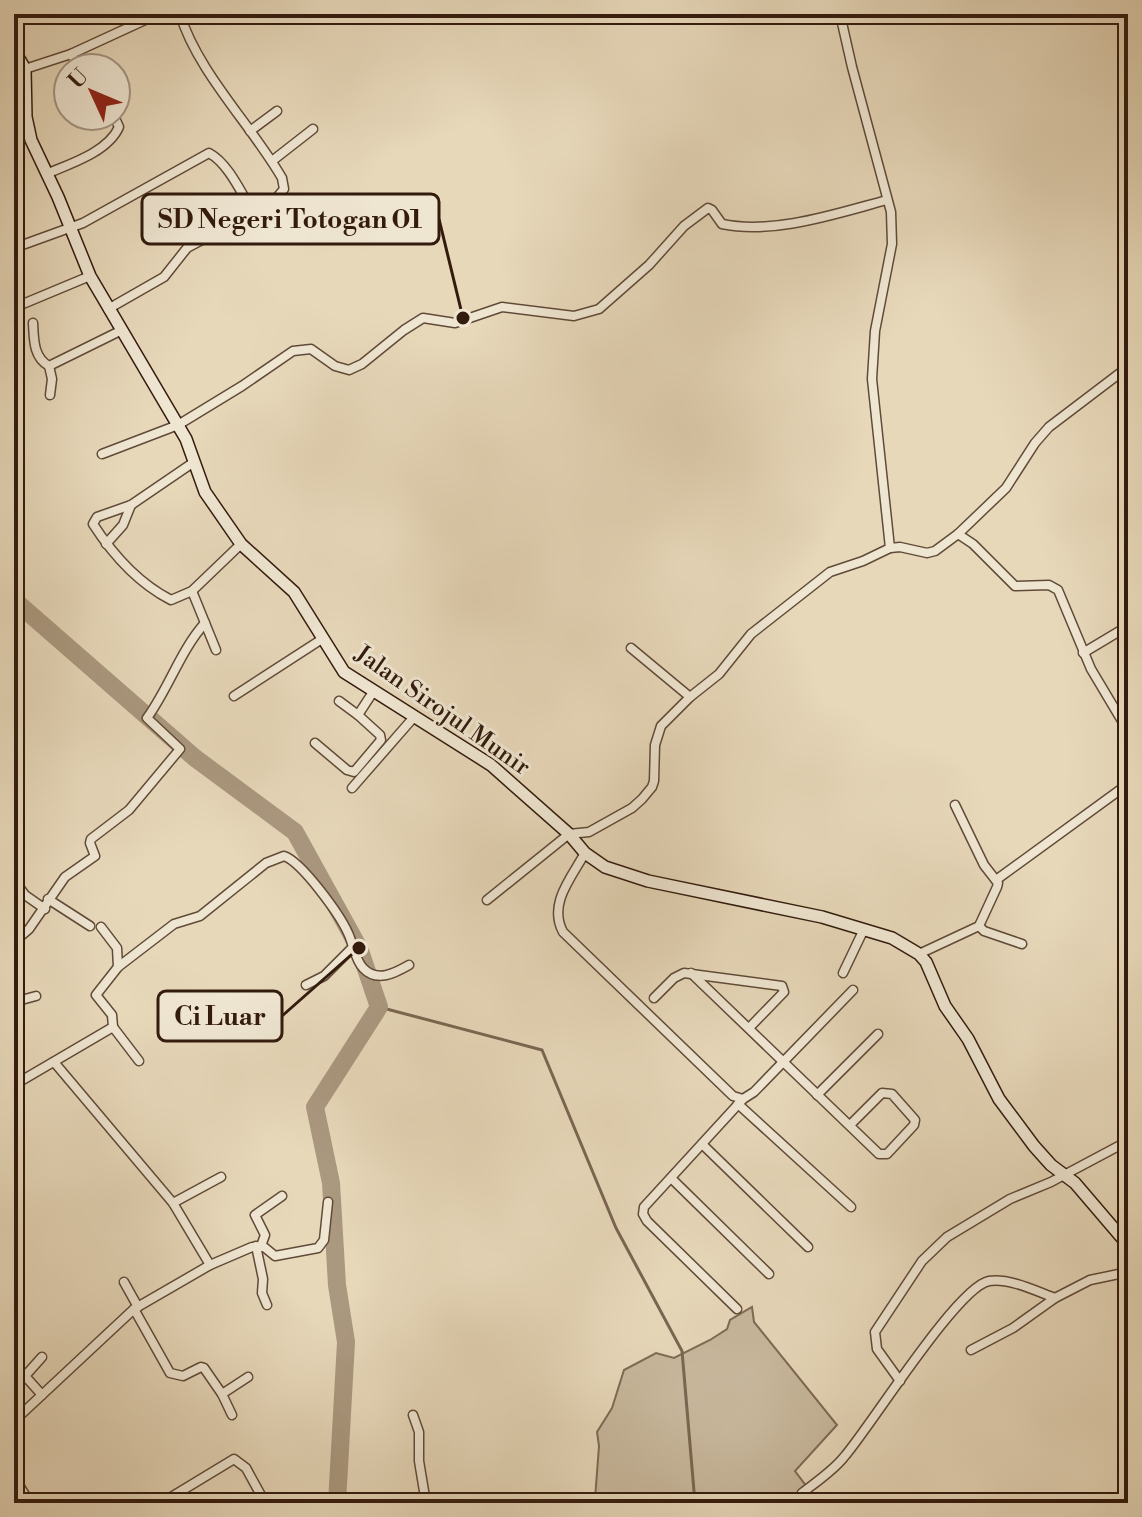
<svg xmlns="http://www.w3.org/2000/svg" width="1142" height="1517" viewBox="0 0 1142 1517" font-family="'Libre Bodoni',serif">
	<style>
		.green { fill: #c8b89d; stroke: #7e6a55; stroke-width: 2 }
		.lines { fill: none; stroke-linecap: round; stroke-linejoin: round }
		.stream { stroke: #7a6651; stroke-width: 3 }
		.river { stroke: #aa987f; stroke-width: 18 }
		.street-casing { stroke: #604a38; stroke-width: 11 }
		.secondary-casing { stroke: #331b0d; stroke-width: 14 }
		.street { stroke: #efe6d2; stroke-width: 8 }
		.secondary { stroke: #efe6d2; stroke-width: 11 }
		.labels { text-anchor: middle; stroke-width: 6; stroke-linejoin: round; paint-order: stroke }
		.street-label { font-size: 24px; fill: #331b0d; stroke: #efe6d2 }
		.leader { fill: none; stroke: #331b0d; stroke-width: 3 }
		.callout-dot { fill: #331b0d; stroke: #efe6d2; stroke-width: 3 }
		.callout { fill: #efe6d2; stroke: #331b0d; stroke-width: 3 }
		.callout-label { font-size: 26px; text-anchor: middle; font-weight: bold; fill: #331b0d }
	</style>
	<rect width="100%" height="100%" fill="#e7d8ba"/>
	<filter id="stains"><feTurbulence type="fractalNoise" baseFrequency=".0025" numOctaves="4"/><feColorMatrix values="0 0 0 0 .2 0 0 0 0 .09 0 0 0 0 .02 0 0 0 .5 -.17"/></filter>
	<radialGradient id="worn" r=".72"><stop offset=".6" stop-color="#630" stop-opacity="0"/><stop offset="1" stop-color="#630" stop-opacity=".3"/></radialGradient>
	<!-- green -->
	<path class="green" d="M752,1307l2,15 83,103 -42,46 24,32h-221l-3,-4 4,-53 -2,-14 15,-24 12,-38 32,-17 18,5 36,-18 17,-11 3,-9z"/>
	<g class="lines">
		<!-- stream -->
		<path class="stream" d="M379,1007l163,43 74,178 66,123 13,152"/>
		<!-- river -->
		<path class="river" d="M14,600l181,158 100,74 64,116 20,59 -64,100 16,76 6,102 9,57 -9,161"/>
		<defs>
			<g id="street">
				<path d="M840,14l12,53 39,145 1,32 -17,87 -3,48 18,169"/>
				<path d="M14,23l19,-9"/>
				<path d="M71,54l9,14"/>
				<path d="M25,69l46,-15 87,-40"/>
				<path d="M250,131l27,-20"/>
				<path d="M272,161l41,-32"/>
				<path d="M46,174c24,-10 62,-22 73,-47l-5,-11"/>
				<path d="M14,248l69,-25 126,-70c20,11 32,40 44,59"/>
				<path d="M18,306l72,-30"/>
				<path d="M108,309l56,-32 23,-29 86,-46 11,-13 -2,-11c-30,-52 -85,-107 -102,-164"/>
				<path d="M33,323c1,16 0,34 16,43l71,-35"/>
				<path d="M49,366l3,13 -2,16"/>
				<path d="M102,454l76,-29 64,-39 51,-35 18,-2 24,17 14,4 13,-6 42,-34 19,-12 32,5 47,-16 72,9 25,-7 50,-44 35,-39 24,-18 4,2 10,14c52,11 116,-11 165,-24"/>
				<path d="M194,462l-63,43 -34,12 -4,7c20,31 45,59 78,76l21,-9 49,-47"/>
				<path d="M958,534l15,10 42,42 34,-1 9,5 33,79 37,62"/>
				<path d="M106,544l17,-19 8,-20"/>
				<path d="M192,591l24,59"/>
				<path d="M631,648l59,49"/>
				<path d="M1083,653l45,-27"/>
				<path d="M234,696l88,-57"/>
				<path d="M339,701l19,14"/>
				<path d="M315,743l32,27 7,2 27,-32 -1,-5 -22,-20 15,-23"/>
				<path d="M352,788l62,-71"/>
				<path d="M585,853c-14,25 -37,51 -22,79l170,164 10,3 11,-7 99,-102"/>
				<path d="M996,880l132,-96"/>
				<path d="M14,886l3,-2 8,11 20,14"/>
				<path d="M48,899l42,27"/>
				<path d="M487,900l82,-66 20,-2 43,-24 10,-9 10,-12 2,-6 1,-36 6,-19 29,-29 29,-23 32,-40 79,-62 33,-11 27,-13 10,-1 27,6 8,-2 23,-17 48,-46 29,-45 14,-16 79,-60"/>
				<path d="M979,926l5,5 38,13"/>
				<path d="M1127,937l1,-1"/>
				<path d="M14,942l15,-13 36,-52 30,-21 -5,-13 1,-4 38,-29 51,-61 -33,-31c22,-30 33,-67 58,-95"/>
				<path d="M919,954l60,-28 18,-39 1,-4 -14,-18 -29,-60"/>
				<path d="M118,967l56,-43 26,-8 66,-53 18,-7c18,6 56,59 64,77 5,10 7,27 15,35 14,15 32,5 46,-3"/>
				<path d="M691,973l188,181h8l27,-29 1,-5 -23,-26 -10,-1 -32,32"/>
				<path d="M843,973l21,-44"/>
				<path d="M306,985l18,-9 30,-30"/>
				<path d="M654,998l20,-20 10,-5 98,13 2,6 -34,35"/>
				<path d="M14,1002l22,-6"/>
				<path d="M113,1027l26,34"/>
				<path d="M54,1062l119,141 37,62"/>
				<path d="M14,1085l99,-58 -1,-12 -16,-20 22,-28 -1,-19 -16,-21"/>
				<path d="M817,1095l61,-61"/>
				<path d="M738,1104l113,103"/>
				<path d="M702,1144l106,103"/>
				<path d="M671,1178l98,96"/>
				<path d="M173,1203l48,-26"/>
				<path d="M256,1246l7,33 -1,14 5,12"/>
				<path d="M261,1246l4,-11 -10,-20 27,-19"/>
				<path d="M124,1282l14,25"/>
				<path d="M134,1309l36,64 13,3 18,-9 3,1 18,26 10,21"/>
				<path d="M737,1309l-90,-88 -4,-7 1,-7 99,-108"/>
				<path d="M971,1350l42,-22 42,-30"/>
				<path d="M42,1357l-17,19 17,19"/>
				<path d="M900,1381l-23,-32 -2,-17 47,-71 25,-24 63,-38 41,-17 77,-41"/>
				<path d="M222,1394l26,-17"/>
				<path d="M413,1415l6,17v29l7,42"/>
				<path d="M14,1421l120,-112 76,-44 42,-18h12l11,9 43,-8 6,-8 4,-38"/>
				<path d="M14,1477l16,26"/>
				<path d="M802,1493c14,-11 31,-22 42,-36 27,-31 113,-170 145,-176 21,-3 47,10 66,17l35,-18 38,-8"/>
				<path d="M168,1499l66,-40 12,9 17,31 -1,4"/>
			</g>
			<path id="secondary" d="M14,50l11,19 1,48 5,23 27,57 32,79 96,163 19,53 36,52 53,48 50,80 147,93 78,69 16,19 20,14 43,14 174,36 70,21 27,16 7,8 19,44 23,33 31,60 35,47 17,19 24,18 53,62"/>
		</defs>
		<!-- street casing -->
		<use href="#street" class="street-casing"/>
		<!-- secondary casing -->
		<use href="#secondary" class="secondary-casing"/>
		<!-- street -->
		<use href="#street" class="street"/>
		<!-- secondary -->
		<use href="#secondary" class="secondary"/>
	</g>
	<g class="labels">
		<!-- street labels -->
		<g class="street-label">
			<text transform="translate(443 710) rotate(35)" y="8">Jalan Sirojul Munir</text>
		</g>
	</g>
	<!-- callouts -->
	<path class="leader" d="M463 318L439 219M359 948L282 1016"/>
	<g class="callout-dot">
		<circle cx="463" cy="318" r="8"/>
		<circle cx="359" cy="948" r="8"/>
	</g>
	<g class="callout">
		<rect x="142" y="194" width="297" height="50" rx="8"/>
		<rect x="158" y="991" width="124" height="50" rx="8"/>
	</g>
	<g class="callout-label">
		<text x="290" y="228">SD Negeri Totogan 01</text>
		<text x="220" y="1025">Ci Luar</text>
	</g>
	<!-- margin -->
	<rect width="1142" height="1517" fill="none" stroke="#e7d8ba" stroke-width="48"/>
	<rect x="16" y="16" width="1110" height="1485" fill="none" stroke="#331b0d" stroke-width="4"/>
	<rect x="24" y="24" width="1094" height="1469" fill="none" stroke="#331b0d" stroke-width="2"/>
	<!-- north arrow -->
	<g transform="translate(92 92) rotate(314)"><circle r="38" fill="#efe6d2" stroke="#a49583" stroke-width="2"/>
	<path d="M0-6L14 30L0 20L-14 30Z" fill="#8f2418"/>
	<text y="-12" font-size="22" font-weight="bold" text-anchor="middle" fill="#331b0d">U</text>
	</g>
	<rect width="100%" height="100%" filter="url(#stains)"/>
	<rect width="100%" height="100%" fill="url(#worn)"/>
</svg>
